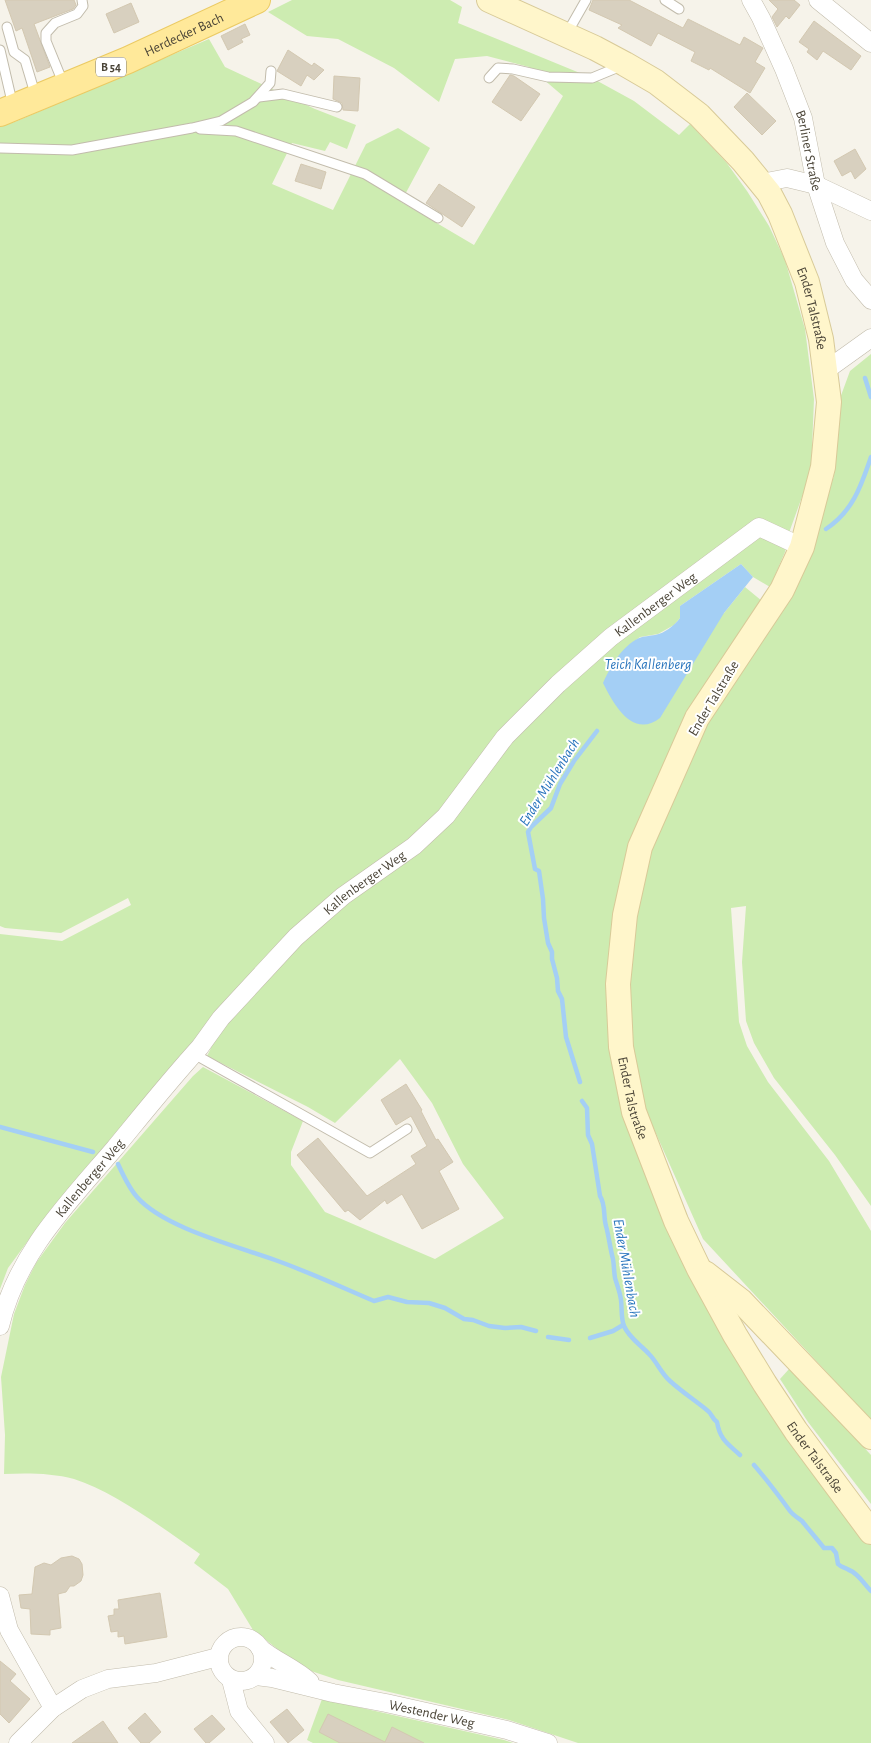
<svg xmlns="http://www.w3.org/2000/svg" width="871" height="1743" viewBox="0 0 871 1743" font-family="'Alegreya Sans',sans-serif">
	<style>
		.green { fill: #cdecb1 }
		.water { fill: #a4cff5 }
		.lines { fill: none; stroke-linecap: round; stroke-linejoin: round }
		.stream { stroke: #a4cff5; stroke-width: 4.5 }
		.building { fill: #d8d0bf; stroke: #d3c8b1 }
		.lane-casing { stroke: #c2bcac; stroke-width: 11 }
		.street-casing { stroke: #c2bcac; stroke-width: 19 }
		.secondary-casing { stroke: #d8ca98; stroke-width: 26 }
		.primary-casing { stroke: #ebca63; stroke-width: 28 }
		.lane { stroke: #fff; stroke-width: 9 }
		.street { stroke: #fff; stroke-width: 18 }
		.secondary { stroke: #fff6cb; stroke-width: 24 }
		.primary { stroke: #ffe99a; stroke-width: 26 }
		.labels { text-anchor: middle; stroke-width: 4; stroke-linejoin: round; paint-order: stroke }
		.shield { fill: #fff; stroke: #807c73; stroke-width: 1 }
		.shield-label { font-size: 12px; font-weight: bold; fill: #4a4437 }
		.street-label { font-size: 14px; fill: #4a4437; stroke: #fff }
		.water-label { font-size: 15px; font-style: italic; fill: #2975bd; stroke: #fff }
	</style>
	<rect width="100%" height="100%" fill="#f6f3ea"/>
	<!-- green -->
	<g class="green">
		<path d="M292,0h158l12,7 -4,16 134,55 42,23 45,34 11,-11 36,38 21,29 22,35 16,34 20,69 9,70 -3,73 -21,58 -5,22 -15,35 -17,-10 -12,-13 -61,42v12l-6,7 -16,9 -18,3 -14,11 98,-35 21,-26 17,14 -70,111 -85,273 59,238 205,318v202h-293l-69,-23 -171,-40 -36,-12 -49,-38 -25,-41 -34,-26 6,-9c-36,-25 -85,-62 -126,-75 -22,-6 -47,-6 -70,-5l1,-39 -4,-58 13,-63 11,-29 11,-22 29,-40 128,-147 10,-9 100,54 -12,31v13l34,47 110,47 69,-41 -41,-54 -31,-61 -32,-44 -65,64 -27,-16 -101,-51 4,-8 -18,-7 -141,167 -44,60 -8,21v-355l62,7 69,-36 -3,-7 -67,35 -56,-5 -5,-2v-799l17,-6 192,-82 16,28 90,42 41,16 -9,24 -17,-7 -5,9 -33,-8 -20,41 61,26 33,-66 32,-16 32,20 -29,54 73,43 89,-149 -34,-29 -42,-11 -32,3 -16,43 -45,-34 -56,-29 -31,-3 -39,-24z"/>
		<path d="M871,354v852l-36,-51 -61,-77 -20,-35 -8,-22 -4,-59 4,-56 -15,2 8,114 8,24 21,36 61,79 42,70v189l-168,-181 -58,-130 -12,-64 -3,-60 4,-68 13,-68 58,-127 105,-178 24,-68 5,-75 11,-30z"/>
		<path d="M790,1368l81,87v49l-63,-82 -28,-43z"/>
		<path d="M322,1699l182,41 9,3h-200l-6,-3z"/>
	</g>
	<!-- water -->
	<path class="water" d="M741,564l12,13 -29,36 -64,105c-27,21 -46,-13 -57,-35 8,-17 18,-36 36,-45 5,-2 11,-2 16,-3 10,-2 19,-9 25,-17v-12z"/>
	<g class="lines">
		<!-- stream -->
		<g class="stream">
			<path d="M865,378l6,19"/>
			<path d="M826,529c27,-18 35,-43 45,-72"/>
			<path d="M580,1082l-14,-45 -4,-38 -4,-8 -1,-13 -5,-19v-7l-4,-9 -4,-25 -1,-19 -4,-28 -4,-2 -7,-37 3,-5 20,-19 9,-24 14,-23 23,-30"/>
			<path d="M582,1101l5,7 1,27 4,9 8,52c6,9 3,20 6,30 3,11 4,22 7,33 1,6 1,13 2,19 2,7 5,14 6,22 1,8 0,19 3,26 5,12 17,19 25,28 8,8 12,19 21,27 12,11 26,20 38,30 4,3 4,8 9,11 3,18 11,22 23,33"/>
			<path d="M0,1127l93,25"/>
			<path d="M118,1164c5,11 11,24 19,33 27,31 100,49 138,63 34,12 66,27 99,41l14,-4 19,5 22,1 16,5 19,11 9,1 16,6 16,2 16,-1 15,4"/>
			<path d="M548,1337l21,3"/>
			<path d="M590,1338l23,-7 10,-6"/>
			<path d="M754,1465c13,15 25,31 36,46 3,4 8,7 12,10 7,9 15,18 22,27h8l4,5 2,11c4,4 6,3 11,6 9,3 16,15 22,21"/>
		</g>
	</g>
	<!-- building -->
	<g class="building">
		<path d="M5,0h69l2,5 -3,4 -39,15 16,43 -13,5 -15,-44 -6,3z"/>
		<path d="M593,0h36l54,28 5,-9 52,26 4,-8 19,11 -8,14 10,6 -15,25 -40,-25 -1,2 -18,-9 4,-9 -37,-19 -7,13 -33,-18 4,-3 -33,-15z"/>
		<path d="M769,0h25l6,5 -11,14 -3,-3 -9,11 -5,-10 6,-8z"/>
		<path d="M131,3l8,19 -25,11 -8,-19z"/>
		<path d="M814,21l47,35 -10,14 -28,-19 -6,9 -10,-8 2,-3 -10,-7z"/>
		<path d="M245,24l5,11 -9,4 2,3 -15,8 -7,-14z"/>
		<path d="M288,50l24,16 2,-3 10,7 -10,10 -7,-5 -6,11 -24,-15z"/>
		<path d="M510,75l4,1 26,18 -19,27 -29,-19z"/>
		<path d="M334,76l26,2 -2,33 -15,-1 -1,-7 -9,-4z"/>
		<path d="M747,93l29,28 -14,14 -28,-28z"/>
		<path d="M855,149l11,20 -11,10 -4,-8 -9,5 -8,-15z"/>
		<path d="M301,164l25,8 -5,17 -26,-8z"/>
		<path d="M439,184l36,23 -13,20 -36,-24z"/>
		<path d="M406,1084l16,26 -1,1 15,29 2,-1 15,23 -14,9 20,38 -37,20 -20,-35 -15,10 -2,-4 -25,20 -12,-10 -3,2 -48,-57 21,-17 49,58 49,-32 -5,-8 16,-10 -16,-30 -15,9 -15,-25z"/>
		<path d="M72,1556l7,3 3,5 1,11 -2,6 -7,5h-4l-4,6 -8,2 3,34 -11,2v5l-19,-1 -1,-25 -9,-1 -2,-13 13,-1 3,-27 9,-4 7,2 10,-7z"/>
		<path d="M160,1593l7,44 -42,7 -1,-8 -6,1v-6l-7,1 -3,-16 6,-1v-6h5l-1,-9z"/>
		<path d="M0,1661l16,13 -6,7 20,18 -21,24 -9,-9z"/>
		<path d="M287,1709l17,21 -16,13 -18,-21z"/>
		<path d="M145,1713l16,19 -12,11h-8l-13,-15z"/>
		<path d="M328,1714l57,28 7,-15 32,16h-84l-21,-11z"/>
		<path d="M212,1715l13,14 -16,14h-3l-12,-14z"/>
		<path d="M103,1721l15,22h-46z"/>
	</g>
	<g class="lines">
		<defs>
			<g id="lane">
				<path d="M665,0l14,9"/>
				<path d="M7,27l7,25 11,8 11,37"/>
				<path d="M566,35l20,-35"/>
				<path d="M0,50l13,56"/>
				<path d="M489,78l9,-10 15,1 35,8 44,1 29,-12"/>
				<path d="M64,85l-18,-44v-8l9,-10 22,-9 6,-8 -1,-6"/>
				<path d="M259,97l24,-3 54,13"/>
				<path d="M200,129l36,2 129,43 73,44"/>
				<path d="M0,148l72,2 120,-22 29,-7 32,-19 17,-19 1,-12"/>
				<path d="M194,1054l176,99 37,-24"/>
			</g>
			<g id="street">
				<path id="s1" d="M751,0l10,18 23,51 19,49 13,67 19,58 19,37 17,20"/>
				<path d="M818,0l53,43"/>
				<path d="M761,183l26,-5 29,7 55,26"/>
				<path d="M825,371l46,-33"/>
				<path id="s2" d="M0,1326c17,-72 67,-122 114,-177 28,-34 56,-69 86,-102l21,-29 75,-81 47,-41 71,-50 32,-30 59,-79 53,-53 53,-47 148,-110 43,20"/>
				<path d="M0,1596l9,34 44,78"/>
				<circle cx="241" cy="1659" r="22"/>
				<path d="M260,1648c15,13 35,20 50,34"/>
				<path id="s3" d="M256,1676l16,2 61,15 53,10 121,27 41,13"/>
				<path d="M231,1680l8,31 26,32"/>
				<path d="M18,1743l35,-35 29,-19 26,-10 48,-6 62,-16"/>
			</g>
			<g id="secondary">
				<path id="s4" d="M489,0l106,48 30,16 31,18 43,33 44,46 26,32 11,21 27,68 14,57 8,63 -6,65 -21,80 -20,43 -85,128 -57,129 -15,68 -7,69 3,63 13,65 42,109 23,48 36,66 30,49 31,47 75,101"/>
				<path d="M705,1273l36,28 130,136"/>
			</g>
			<g id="primary">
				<path id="s5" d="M0,113l128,-53 129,-60"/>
			</g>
		</defs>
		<!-- lane casing -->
		<use href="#lane" class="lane-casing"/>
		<!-- street casing -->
		<use href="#street" class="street-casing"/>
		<!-- secondary casing -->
		<use href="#secondary" class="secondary-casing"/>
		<!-- primary casing -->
		<use href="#primary" class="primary-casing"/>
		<!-- lane -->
		<use href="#lane" class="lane"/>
		<!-- street -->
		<use href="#street" class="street"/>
		<!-- secondary -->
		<use href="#secondary" class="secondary"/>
		<!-- primary -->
		<use href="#primary" class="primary"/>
	</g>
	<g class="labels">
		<!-- shield labels -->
		<rect class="shield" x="96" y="57.5" width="30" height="19" rx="4"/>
		<g class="shield-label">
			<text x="111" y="71">B 54</text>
		</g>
		<!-- street labels -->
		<g class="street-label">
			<text dy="5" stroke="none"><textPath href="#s5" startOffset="200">Herdecker Bach</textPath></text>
			<text dy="5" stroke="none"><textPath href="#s1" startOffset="162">Berliner Straße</textPath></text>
			<text dy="5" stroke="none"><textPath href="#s4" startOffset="469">Ender Talstraße</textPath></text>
			<text dy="5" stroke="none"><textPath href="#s2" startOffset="985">Kallenberger Weg</textPath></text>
			<text transform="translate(713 698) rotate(-59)" y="5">Ender Talstraße</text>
			<text dy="5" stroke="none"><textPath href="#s2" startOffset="580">Kallenberger Weg</textPath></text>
			<text dy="5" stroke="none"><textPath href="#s4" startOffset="1309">Ender Talstraße</textPath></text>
			<text dy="5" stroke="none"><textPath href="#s2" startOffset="175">Kallenberger Weg</textPath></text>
			<text dy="5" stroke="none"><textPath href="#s4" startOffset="1714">Ender Talstraße</textPath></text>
			<text dy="5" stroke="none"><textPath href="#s3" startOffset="180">Westender Weg</textPath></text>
		</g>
		<!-- water labels -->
		<g class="water-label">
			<text x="648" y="669">Teich Kallenberg</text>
			<text transform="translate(549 782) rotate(-58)" y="5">Ender Mühlenbach</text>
			<text transform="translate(627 1268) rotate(80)" y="5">Ender Mühlenbach</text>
		</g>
	</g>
</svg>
